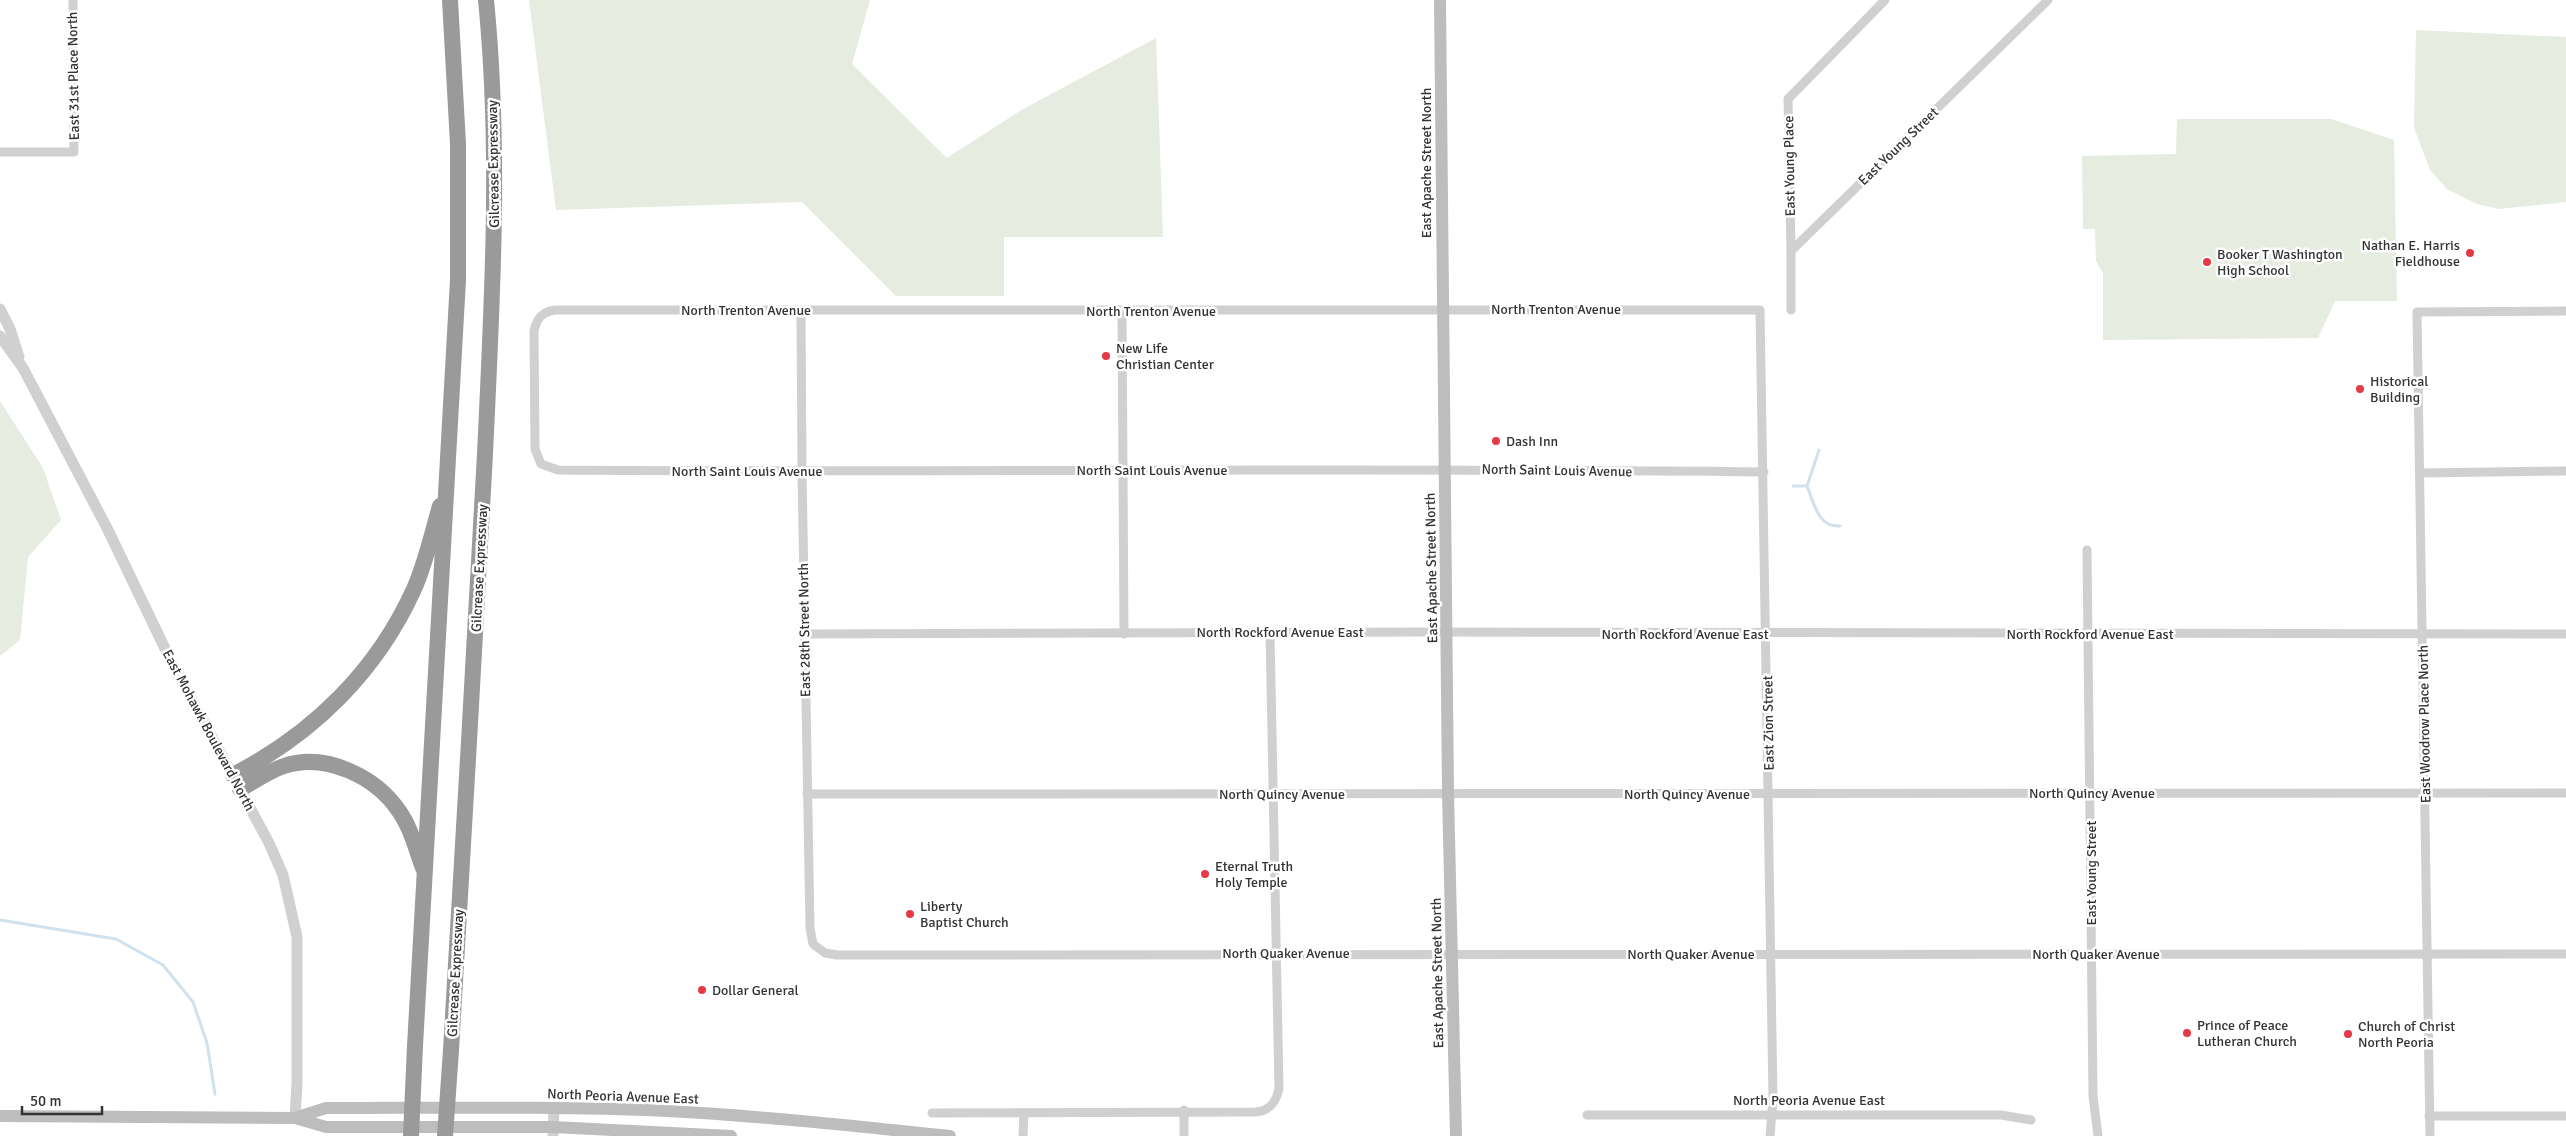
<svg xmlns="http://www.w3.org/2000/svg" width="2566" height="1136" viewBox="0 0 2566 1136" font-family="Signika,sans-serif">
	<style>
		.green { fill: #e6ecdf }
		.lines { fill: none; stroke-linecap: round; stroke-linejoin: round }
		.stream { stroke: #cfe2ee; stroke-width: 3 }
		.minor { stroke: #d0d0d0; stroke-width: 9 }
		.tertiary { stroke: #d0d0d0; stroke-width: 11 }
		.secondary { stroke: #bdbdbd; stroke-width: 12 }
		.motorway { stroke: #9a9a9a; stroke-width: 16 }
		.motorway-bridge { stroke: #9a9a9a; stroke-width: 16 }
		.poi-dot { fill: #e63946; stroke: #fff; stroke-width: 2 }
		.labels { text-anchor: middle; stroke-width: 5; stroke-linejoin: round; paint-order: stroke }
		.street-label { font-size: 14px; fill: #333; stroke: #fff }
		.poi-label { font-size: 14px; fill: #333; stroke: #fff; text-anchor: start }
	</style>
	<rect width="100%" height="100%" fill="#fff"/>
	<!-- green -->
	<g class="green">
		<path d="M529,0h341l-18,64 95,94 76,-49 133,-71 7,199h-159v59h-108l-94,-94 -246,8z"/>
		<path d="M2416,30l150,7v165l-67,7 -22,-5 -30,-15 -17,-19 -16,-42z"/>
		<path d="M2177,119h154l63,21 3,161h-62l-17,37 -215,2v-67l-7,-12 -1,-32h-12l-1,-73 94,-2z"/>
		<path d="M0,401l43,67 18,52 -33,37 -8,83 -20,16z"/>
	</g>
	<g class="lines">
		<!-- stream -->
		<g class="stream">
			<path d="M1793,486h14c7,17 11,42 33,40"/>
			<path d="M1807,486l12,-36"/>
			<path d="M0,920l116,19 47,26 30,37 14,41 8,51"/>
		</g>
		<!-- minor -->
		<g class="minor">
			<path d="M0,152h74l-1,-152"/>
			<path d="M1791,251l-3,-152 97,-99"/>
			<path d="M1791,310v-59l257,-251"/>
			<path d="M801,311l1,161 8,456 3,16 12,9 12,2 1729,-1"/>
			<path d="M1122,311l2,323"/>
			<path d="M1764,472c-402,-5 -804,1 -1206,-2l-17,-6 -6,-15 -1,-118c3,-13 8,-19 21,-21h1205l13,789 -3,37"/>
			<path d="M2420,473l146,-2"/>
			<path d="M2087,550l6,546 5,40"/>
			<path d="M804,634l624,-2 1138,2"/>
			<path d="M807,794l1759,-1"/>
			<path d="M1184,1110v26"/>
			<path d="M932,1113l323,-1c15,-1 21,-10 24,-23l-9,-457"/>
			<path d="M1587,1115h414l30,5"/>
			<path d="M2429,1116h137"/>
			<path d="M1023,1136l1,-23"/>
			<path d="M2430,1136l-13,-824 149,-1"/>
		</g>
		<!-- tertiary -->
		<g class="tertiary">
			<path d="M0,309l10,20 9,28"/>
			<path d="M0,336l23,32 84,160 64,133 98,182 14,32 14,62v146l-2,35"/>
			<path d="M553,1136l1,-28"/>
		</g>
		<!-- secondary -->
		<g class="secondary">
			<path d="M1440,0l8,793 8,343"/>
			<path d="M0,1116l295,2 31,9h227l178,9"/>
			<path d="M295,1118l31,-10c114,0 228,-2 341,3 95,5 189,15 283,25"/>
		</g>
		<!-- motorway -->
		<g class="motorway">
			<path d="M233,775c80,-41 144,-104 181,-186 12,-27 18,-56 26,-83"/>
			<path d="M240,789c15,-8 29,-18 44,-23 42,-14 92,11 115,45 12,17 17,38 24,57"/>
			<path d="M415,1046l43,-766v-136l-8,-144"/>
			<path d="M451,1050c11,-199 24,-397 34,-596 7,-151 16,-303 1,-454"/>
		</g>
		<!-- motorway-bridge -->
		<g class="motorway-bridge">
			<path d="M411,1136l4,-90"/>
			<path d="M445,1136l6,-86"/>
		</g>
	</g>
	<!-- markers -->
	<g class="poi-dot">
		<circle cx="2470" cy="253" r="5"/>
		<circle cx="2207" cy="262" r="5"/>
		<circle cx="1106" cy="356" r="5"/>
		<circle cx="2360" cy="389" r="5"/>
		<circle cx="1496" cy="441" r="5"/>
		<circle cx="1205" cy="874" r="5"/>
		<circle cx="910" cy="914" r="5"/>
		<circle cx="702" cy="990" r="5"/>
		<circle cx="2187" cy="1033" r="5"/>
		<circle cx="2348" cy="1034" r="5"/>
	</g>
	<g class="labels">
		<!-- street labels -->
		<g class="street-label">
			<text transform="translate(73 76) rotate(-91)" y="5">East 31st Place North</text>
			<text transform="translate(1898 146) rotate(-44)" y="5">East Young Street</text>
			<text transform="translate(1426 163) rotate(-90)" y="5">East Apache Street North</text>
			<text transform="translate(493 164) rotate(-91)" y="5">Gilcrease Expressway</text>
			<text transform="translate(1789 166) rotate(-91)" y="5">East Young Place</text>
			<text x="1556" y="314">North Trenton Avenue</text>
			<text x="746" y="315">North Trenton Avenue</text>
			<text x="1151" y="316">North Trenton Avenue</text>
			<text x="1152" y="475">North Saint Louis Avenue</text>
			<text transform="translate(1557 470) rotate(1)" y="5">North Saint Louis Avenue</text>
			<text x="747" y="476">North Saint Louis Avenue</text>
			<text transform="translate(479 568) rotate(-87)" y="5">Gilcrease Expressway</text>
			<text transform="translate(1431 568) rotate(-91)" y="5">East Apache Street North</text>
			<text transform="translate(804 630) rotate(-91)" y="5">East 28th Street North</text>
			<text x="1280" y="637">North Rockford Avenue East</text>
			<text x="1685" y="639">North Rockford Avenue East</text>
			<text x="2090" y="639">North Rockford Avenue East</text>
			<text transform="translate(1768 723) rotate(-91)" y="5">East Zion Street</text>
			<text transform="translate(2424 724) rotate(-91)" y="5">East Woodrow Place North</text>
			<text transform="translate(209 730) rotate(62)" y="5">East Mohawk Boulevard North</text>
			<text x="2092" y="798">North Quincy Avenue</text>
			<text x="1282" y="799">North Quincy Avenue</text>
			<text x="1687" y="799">North Quincy Avenue</text>
			<text transform="translate(2091 873) rotate(-90)" y="5">East Young Street</text>
			<text x="1286" y="958">North Quaker Avenue</text>
			<text x="1691" y="959">North Quaker Avenue</text>
			<text x="2096" y="959">North Quaker Avenue</text>
			<text transform="translate(455 973) rotate(-87)" y="5">Gilcrease Expressway</text>
			<text transform="translate(1437 973) rotate(-91)" y="5">East Apache Street North</text>
			<text transform="translate(623 1096) rotate(2)" y="5">North Peoria Avenue East</text>
			<text x="1809" y="1105">North Peoria Avenue East</text>
		</g>
		<!-- poi labels -->
		<g class="poi-label">
			<text x="2460" y="250" text-anchor="end">Nathan E. Harris<tspan x="2460" dy="16">Fieldhouse</tspan></text>
			<text x="2217" y="259">Booker T Washington<tspan x="2217" dy="16">High School</tspan></text>
			<text x="1116" y="353">New Life<tspan x="1116" dy="16">Christian Center</tspan></text>
			<text x="2370" y="386">Historical<tspan x="2370" dy="16">Building</tspan></text>
			<text x="1506" y="446">Dash Inn</text>
			<text x="1215" y="871">Eternal Truth<tspan x="1215" dy="16">Holy Temple</tspan></text>
			<text x="920" y="911">Liberty<tspan x="920" dy="16">Baptist Church</tspan></text>
			<text x="712" y="995">Dollar General</text>
			<text x="2197" y="1030">Prince of Peace<tspan x="2197" dy="16">Lutheran Church</tspan></text>
			<text x="2358" y="1031">Church of Christ<tspan x="2358" dy="16">North Peoria</tspan></text>
		</g>
	</g>
	<!-- scale -->
	<path d="M22 1106v8h80v-8" fill="none" stroke="#333333" stroke-width="2.5"/>
	<text x="30" y="1106" font-size="15" fill="#333333" stroke="#ffffff" stroke-width="4" paint-order="stroke">50 m</text>
</svg>
